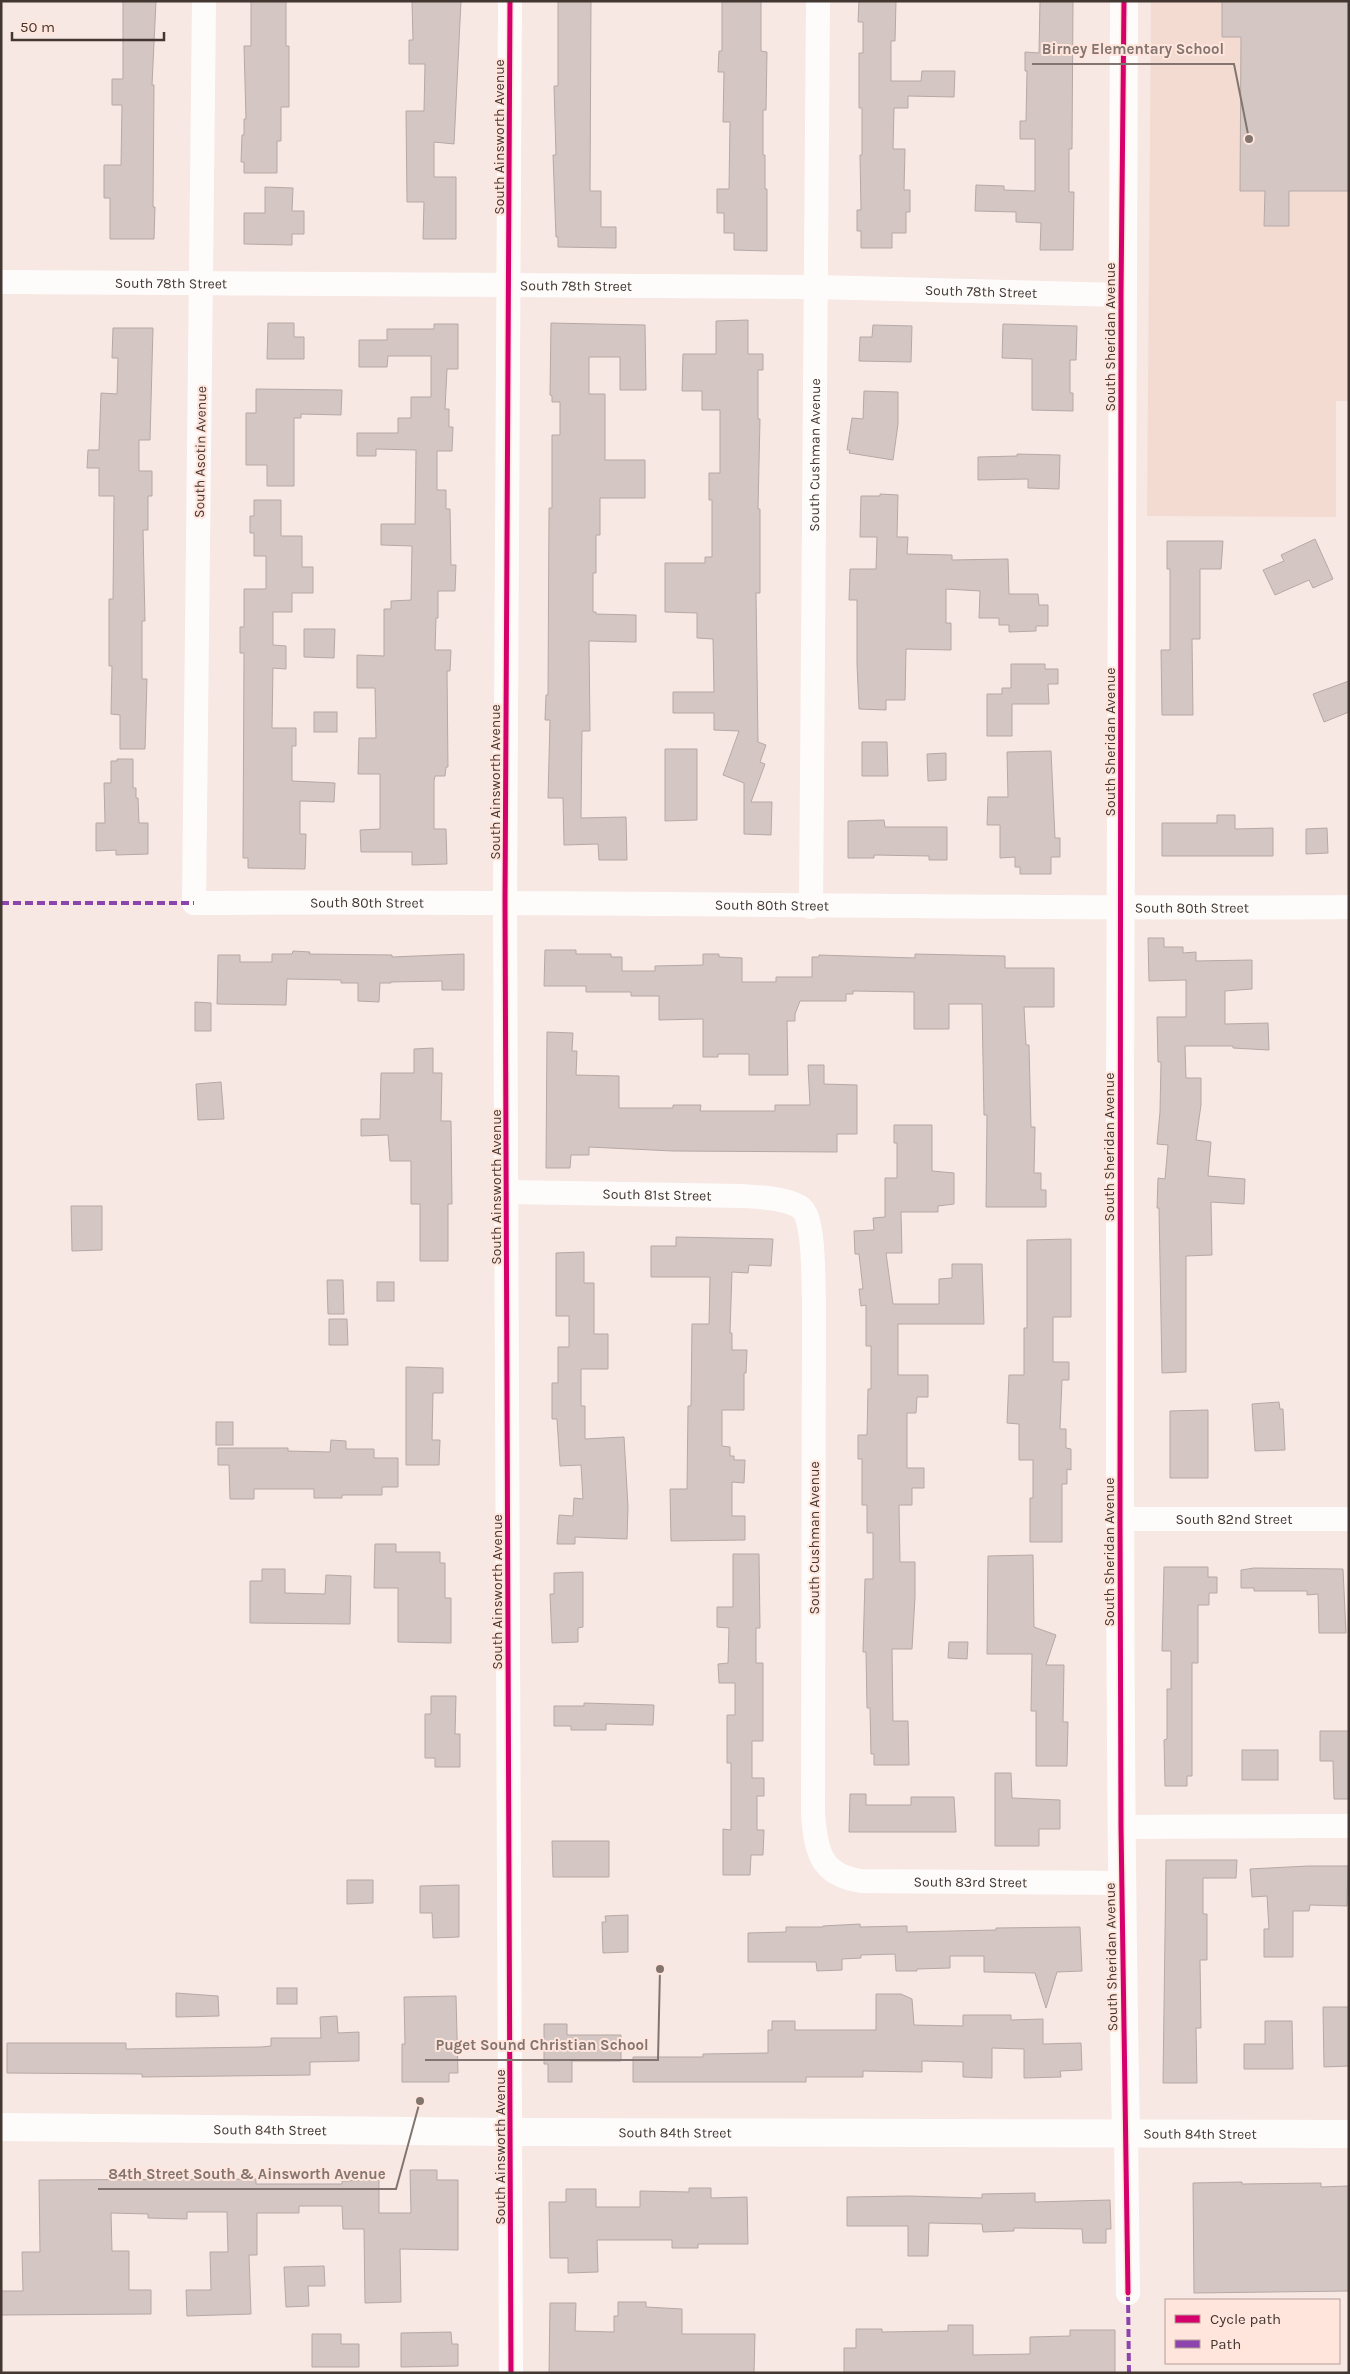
<svg xmlns="http://www.w3.org/2000/svg" width="1350" height="2374" viewBox="0 0 1350 2374" font-family="Karla,sans-serif">
	<style>
		.built { fill: #f3dbd2 }
		.building { fill: #d4c7c3; stroke: #b6a9a5 }
		.lines { fill: none; stroke-linecap: round; stroke-linejoin: round }
		.minor { stroke: #fefcfb; stroke-width: 24 }
		.tertiary { stroke: #fefcfb; stroke-width: 28 }
		.secondary { stroke: #fefcfb; stroke-width: 28 }
		.quiet { stroke: #8e44ad; stroke-width: 4; stroke-dasharray: 8 4; stroke-linecap: butt }
		.cycleway-casing { stroke: #ffe5db; stroke-width: 8 }
		.cycleway { stroke: #d6006c; stroke-width: 5 }
		.labels { text-anchor: middle; stroke-width: 4; stroke-linejoin: round; paint-order: stroke }
		.street-label { font-size: 14px; fill: #433731; stroke: #ffe5db }
		.leader { fill: none; stroke: #82756f; stroke-width: 2 }
		.callout-dot { fill: #82756f; stroke: #ffe5db; stroke-width: 2 }
		.callout-label { font-size: 15px; text-anchor: middle; font-weight: bold; fill: #82756f; stroke: #ffe5db; stroke-width: 4; stroke-linejoin: round; paint-order: stroke }
	</style>
	<rect width="100%" height="100%" fill="#f7e8e3"/>
	<!-- built -->
	<path class="built" d="M1151,1h198v400h-13v116l-189,-1z"/>
	<!-- building -->
	<g class="building">
		<path d="M123,1h33l-4,84h2l-1,122h2l-1,32h-44v-41h-6v-33h17l1,-60h-10v-26h11z"/>
		<path d="M251,1h35v45h3v61h-8v34h-4v32h-33v-11h-3l1,-27h2v-16h2l-2,-73h7z"/>
		<path d="M412,1h49l-7,143 -20,-2v35h22v62h-33l1,-37h-17l-1,-91h18l1,-47h-16v-24h4z"/>
		<path d="M558,1h33l-1,190h11v36h15v21l-58,-1v-10h-2l-3,-82h3l-2,-69h4z"/>
		<path d="M722,1h39v50l6,1 -1,58h-3v45h2v34h2v62l-33,-1v-17h-10v-20h-7v-24h12l1,-67h-7l1,-50h-6l1,-21h3z"/>
		<path d="M859,1h37l-1,40h-4v40h30l1,-10h33l-1,26 -46,-1v12h-14l-1,41h12l-1,41h6v22h-4v21h-14v15h-31v-17h-4v-21h4l-1,-55h2v-47h-3v-55h4v-31h-5z"/>
		<path d="M1040,1h33l-1,148h-3v43h5l-1,58h-33l1,-27 -25,-1v-10l-41,-1 1,-26 28,1v4l31,1v-52h-15v-18h6l1,-50h-2v-19l14,1z"/>
		<path d="M1222,1h127v190h-60v35h-25l1,-35h-25l1,-154h-19z"/>
		<path d="M265,187l28,1 -1,23h12v23h-12v11l-48,-1v-31h21z"/>
		<path d="M748,320v34h15v16h-5v49h2l-2,90h2v84h-4l2,149 8,3 -6,17 5,2 -14,38h21l-1,33 -27,-1v-51l-21,-8 16,-44 -25,-1v-17h-41v-21h41l-1,-53 -16,-1v-25l-32,-1v-49h40v-6h7v-57h-3v-27h11v-63h-18v-19h-20l1,-37h33v-33z"/>
		<path d="M268,323h26v14h10v22h-37z"/>
		<path d="M551,323l94,2 1,65h-26v-33h-31v37h16v66h40v38h-45v37h-4v38h-3v39h3v2l40,1v27l-47,-1 1,90h-8l-1,87 45,-1 1,43h-28l-1,-16 -34,1 -1,-47h-15l2,-78h-5l1,-25h2l1,-187h3v-73h8v-33h-8v-6l-2,-1z"/>
		<path d="M434,324h24v45h-11l-2,40h4v18h4l-1,24h-15v39h9v19h4l1,56h5l-1,26h-17v27h-2l-1,32h16l-1,21h-3l1,96h-2l-1,9h-10l-1,5v48h12l1,35 -35,1v-13h-51l-1,-22 20,-1v-55h-22l1,-36h17l-1,-50h-18v-33l27,1v-47h7v-8l20,-1 1,-54 -31,-1v-21h34l1,-74 -40,-1v7h-19v-23h41v-15h13v-21h20v-41h-43l-1,11h-28v-27h28v-11h47z"/>
		<path d="M1003,324l74,2 -1,34h-6v33h3v18l-41,-1v-51l-30,-1z"/>
		<path d="M873,325l39,1 -1,36 -52,-1 1,-24h12z"/>
		<path d="M113,328h40l-3,112h-11v31h13v25h-4v34h-5l2,91h-3v58h5l-2,70h-25v-34l-9,-1 1,-48h-3v-67h4l1,-103h-15v-28h-12l1,-18h11l2,-57 16,1 1,-36h-6z"/>
		<path d="M256,389l86,1 -1,25 -40,-1v4h-7v68h-27v-21h-21v-52h10z"/>
		<path d="M864,391l34,1v32l-5,36 -44,-7 1,-3h-3l5,-32 11,1z"/>
		<path d="M1017,454l43,1 -1,34 -31,-1v-9l-50,1v-23l39,-1z"/>
		<path d="M880,494l18,1 -1,42h11l-1,17 45,1v5l56,-1 1,35h29l1,11h9v21h-12v5l-27,1v-7h-10v-7h-20l1,-27 -34,-2v34h5v27l-45,-1 -1,51h-19v10l-27,-1 -2,-45v-64h-8l1,-31h26l1,-32h-17l1,-41h19z"/>
		<path d="M254,500h27v36h21v31h11v26h-21v19h-19v33l13,1v23l-13,-1 -1,60h24v18h-4v35l43,2 -1,19 -34,-1v33h6l-1,35 -57,-1v-10h-5l1,-205h-4v-26h4v-38h22v-33h-12v-23h-4v-17h4z"/>
		<path d="M1315,539l18,40 -20,9 -4,-8 -34,15 -12,-25 21,-9 -3,-6z"/>
		<path d="M1167,541h56l-2,28h-21v70h-8l1,76h-31l-1,-65h9v-81h-3z"/>
		<path d="M304,629h31l-1,29 -30,-1z"/>
		<path d="M1011,664h34v5h13v15h-10l1,20h-37v32h-25v-42h15v-6h9z"/>
		<path d="M1349,681v31l-25,10 -11,-28z"/>
		<rect x="314" y="712" width="23" height="20"/>
		<path d="M862,742h25l1,34h-26z"/>
		<path d="M665,749h32v71l-32,1z"/>
		<path d="M1051,751l4,87h5v19h-9v17h-31v-7h-5v-10l-15,1v-33h-13l1,-28h20l-1,-45z"/>
		<path d="M946,753v27l-18,1 -1,-27z"/>
		<path d="M117,759h16v29h3v10h2l1,25h9v31l-32,1v-5l-20,1v-28h9l-1,-40h7v-22h6z"/>
		<path d="M1217,815h18v14l38,-1v28h-111v-33h55z"/>
		<path d="M884,820l1,7h62v33h-18v-4l-55,-1v3h-26v-37z"/>
		<path d="M1327,828l1,25 -22,1v-25z"/>
		<path d="M1148,938h16v9h19v6l13,-1v9l56,-1v29l-27,2v33l43,-1 1,27 -36,-2v-2h-48l1,32h15v27l-5,35 15,2 -3,34 37,3 -1,25 -33,-2 1,53 -26,1v116l-24,1 -3,-165h-2l1,-30 7,1 3,-34 -11,-1 3,-32 1,-50h-3l-1,-45h29v-37l-37,1z"/>
		<path d="M545,950h31v4h35v3h11v14h33v-5l48,-1v-11h16v3l23,1v24h34v-5h36v-20h7v-2l96,3v-4l90,2v12h49v39h-30l2,38h3l2,82h4l-1,46h7v17h5v17h-60l1,-92h-3l-2,-111h-33v25h-35v-37l-61,-1v3h-7v7h-46l-5,13v7h-8l1,54h-39v-21h-31v3h-15v-38l-44,1v-24h-28v-4h-45v-6h-42z"/>
		<path d="M293,951l17,1 -1,2 83,1v2l72,-3v36h-22v-9l-51,1v1h-11l-1,19 -21,-1v-18h-17v-3l-54,-1 -1,26 -69,-1 1,-49h22v7h32v-8h20z"/>
		<path d="M195,1002l16,1v28h-16z"/>
		<path d="M547,1032l26,1 -1,18h5l-1,24 43,1v32h54v-3h28l-1,6h75v-6h35l-2,-40h16v19l33,1v49h-20v18l-164,-1 -84,-4v8h-18l-1,13h-24z"/>
		<path d="M433,1048v25h9l-1,48h10l1,83h-4v57h-28v-57h-9v-43h-21l-2,-26 -27,1v-17h19l1,-46h33v-24z"/>
		<path d="M221,1082l3,37 -26,1 -2,-36z"/>
		<path d="M894,1125h38v46l22,2v31l-16,2v6h-37l1,41h-16l7,51h46v-25l13,-1v-14h30l2,60h-86v51h30v22h-11l-1,16h-9v55h17v20h-12v17h-13l1,57h15v35l-3,52h-20l1,72h15l1,44h-35v-11h-3l-1,-46h-3l-1,-56h-3l2,-73h8v-46h-6v-28h-5v-46h-4v-24h9l1,-46h3v-43h-5v-41l-5,1 -2,-17h4l-4,-35h-4l-1,-23 20,-1 -1,-12 12,-1v-39h12v-35h-3z"/>
		<path d="M71,1206h31v44l-30,1z"/>
		<path d="M676,1237l97,2 -2,27 -22,-1 -1,8 -16,-1 -2,61h2v17h15l-1,23h-2v37h-22v36l8,1v9h4v4h11l-1,23 -12,-1v34h13v24l-74,1 -1,-52h17l1,-83h3l1,-82h17l1,-47h-59v-31h25z"/>
		<path d="M1071,1239v78h-18v45h16v18h-7l-2,49h6v19l5,1v21l-4,-1v15h-5v58h-32v-44h3v-38h-14v-36l-12,-1 2,-48h15v-47h3v-88z"/>
		<path d="M584,1252v31h10v51h14v35h-27v37h4v33l39,-2 4,70 -1,32 -52,-2v7h-18l2,-29 14,1 1,-18 9,1 -2,-34 -21,1 -3,-47h-5v-36h6v-36h11v-31h-13v-63z"/>
		<path d="M327,1280h16l1,34h-16z"/>
		<rect x="377" y="1282" width="17" height="19"/>
		<path d="M329,1319h18l1,26h-19z"/>
		<path d="M406,1367l37,1v25h-10l-1,47h8l-1,25h-33z"/>
		<path d="M1279,1402l1,7h3l2,41 -30,1 -3,-47z"/>
		<path d="M1208,1410v68h-38v-67z"/>
		<rect x="216" y="1422" width="17" height="23"/>
		<path d="M331,1440l15,1v8h28v9h24v29h-16v8h-40v3h-28v-9h-60v10h-24l-1,-34h-11v-17h70v3l42,1z"/>
		<path d="M375,1544h21v8h44v11h5v35h6v45l-53,-1v-54h-24z"/>
		<path d="M733,1554h26l1,74h-4v35h7v78h-11v37h12v18h-7v34h7l-1,25h-12l-1,20h-27v-46l8,1v-67h-4v-48h8v-32h-16l-1,-19 10,-1 1,-35 -12,-1v-20h16z"/>
		<path d="M1033,1555l1,72 22,8 -10,30h18l-1,57h5l-1,44h-31v-55h-5l1,-57h-45l1,-98z"/>
		<path d="M1164,1567h44v10h9v16h-8v12h-11v58h-6v113h-5v10h-22l-1,-46 3,-1v-50h4v-38h-9z"/>
		<path d="M1254,1568l89,1 3,64h-27l-1,-39 -11,1v-4h-53v-3h-13v-18z"/>
		<path d="M262,1569h23v24l40,1 1,-19 25,1 -1,48 -100,-1v-42h12z"/>
		<path d="M583,1572v55l-5,1v14l-26,1 -2,-49h4v-21z"/>
		<path d="M949,1642h19l-1,17 -19,-1z"/>
		<path d="M431,1696h25l-1,38h5v33h-25v-9h-10v-44h6z"/>
		<path d="M584,1703l70,2 -1,20 -47,-1v6h-35v-4h-17v-20h30z"/>
		<path d="M1320,1731h29v68h-15l-1,-38h-13z"/>
		<rect x="1242" y="1750" width="36" height="30"/>
		<path d="M995,1773h16l1,25 48,2v29h-21v17h-44z"/>
		<path d="M850,1794h16v11h45v-8h43l2,35h-107z"/>
		<path d="M552,1841h57v36h-56z"/>
		<path d="M1166,1860h71l-1,18h-33v36h4v46h-7l1,68h-5l1,55h-34z"/>
		<path d="M1308,1866h40l-1,40 -37,-1 -1,6h-16v46h-29v-28h5l-2,-33 -15,1 -2,-28z"/>
		<path d="M347,1880h26v23l-26,1z"/>
		<path d="M459,1885v52l-26,1 -1,-25h-12v-27z"/>
		<path d="M628,1915v37l-25,1 -1,-31h4l-1,-6z"/>
		<path d="M860,1924v3l47,-1v6l89,-2v-2l84,-1 2,44 -25,1 -11,36 -11,-35 -51,-1v-16h-34v12l-33,1v2h-21l-1,-17 -34,1v3l-19,1v11l-25,1 -1,-9h-68v-29l38,-1v-5h37v-1z"/>
		<rect x="277" y="1988" width="20" height="16"/>
		<path d="M176,1993l42,3 1,20 -43,1z"/>
		<path d="M876,1994h25l11,5 2,26 49,1v-11h48v5l32,-1v25l38,-1 1,27 -22,1 1,6 -37,1v-29l-32,-1v30l-29,-1v-15l-41,-1v11l-59,-1v6h-57v5h-173v-25h70v-3l65,-1v-23h4v-9h23v9h81z"/>
		<path d="M456,1996l2,77h-9v9h-47v-38h3l-1,-47z"/>
		<path d="M1323,2007h26v59l-25,1z"/>
		<path d="M337,2016l1,17 21,-1v29l-49,1v13l-168,2v-3l-135,-1v-30h119v6l135,-2 10,-1v-8h50l-1,-21z"/>
		<path d="M1265,2021h27l1,48h-49v-25h21z"/>
		<path d="M544,2024h23v11h54v26h-49v21h-24v-18h-4z"/>
		<path d="M410,2170h27v10h21v70l-58,-1 1,53 -36,1 -1,-74h-21l-1,-23h-43v7h-42v42h-8l2,59 -64,2 -1,-26h25l-1,-38h18l-1,-40h-40v7l-39,-1v-4l-37,-1 1,38h17v39h22v24l-150,1v-24h22l-1,-39h18l-1,-72 217,-1v5h86v-3l37,-1v33h32z"/>
		<path d="M1242,2182v2l79,-1v4l28,-1v105l-155,2 -1,-110z"/>
		<path d="M689,2188h22v10l36,-1 1,47h-50v4h-26v-8h-75l1,32 -30,1v-15h-18l-1,-56h17v-13h30v18h44v-16l49,1z"/>
		<path d="M1035,2193v9l75,-2 1,29h-5v14h-23l-1,-14 -68,-1v3l-31,1 -1,-8 -53,-1 -1,33h-20v-30h-61v-29l62,-1 73,2v-4z"/>
		<path d="M324,2266l1,20h-17l1,20 -23,1 -2,-40z"/>
		<path d="M618,2302h28v5l36,2v25h73l-1,39h-205l1,-70h26l-1,28 39,1v-16h4z"/>
		<path d="M948,2325h25v30l57,-1v-17l40,-1v-6h45v43h-271v-25h12v-19h26v3l66,-1z"/>
		<path d="M451,2332l1,12h6v22l-57,1v-34z"/>
		<path d="M312,2334h29v10h18v23h-47z"/>
	</g>
	<g class="lines">
		<!-- minor -->
		<g class="minor">
			<path id="s1" d="M204,1l-10,902c385,-3 770,7 1155,4"/>
			<path d="M510,1l-5,901 6,1471"/>
			<path id="s2" d="M1,282l816,5 304,8"/>
			<path id="s3" d="M811,907l7,-906"/>
			<path id="s4" d="M507,1192l235,4c18,1 42,2 58,11 15,8 13,76 14,94l-1,513c3,37 7,61 48,67l260,2"/>
			<path id="s5" d="M1120,1519h229"/>
			<path d="M1121,1827l228,-1"/>
			<path d="M1126,2134l2,159"/>
		</g>
		<!-- tertiary -->
		<path class="tertiary" d="M1124,1c-3,365 -4,729 -4,1093 0,347 -1,693 6,1040"/>
		<!-- secondary -->
		<path class="secondary" id="s6" d="M1,2127l510,5 838,2"/>
		<!-- quiet -->
		<g class="quiet">
			<path d="M1,903h193"/>
			<path d="M1128,2293l1,80"/>
		</g>
		<defs>
			<g id="cycleway">
				<path d="M510,1l-5,901 6,1471"/>
				<path d="M1124,1l-3,294 -1,1224 1,308 7,466"/>
			</g>
		</defs>
		<!-- cycleway casing -->
		<use href="#cycleway" class="cycleway-casing"/>
		<!-- cycleway -->
		<use href="#cycleway" class="cycleway"/>
	</g>
	<g class="labels">
		<!-- street labels -->
		<g class="street-label">
			<text transform="translate(499 137) rotate(-90)" y="5">South Ainsworth Avenue</text>
			<text dy="5" stroke="none"><textPath href="#s2" startOffset="170">South 78th Street</textPath></text>
			<text dy="5" stroke="none"><textPath href="#s2" startOffset="575">South 78th Street</textPath></text>
			<text dy="5" stroke="none"><textPath href="#s2" startOffset="980">South 78th Street</textPath></text>
			<text transform="translate(1110 337) rotate(-90)" y="5">South Sheridan Avenue</text>
			<text transform="translate(200 452) rotate(-89)" y="5">South Asotin Avenue</text>
			<text dy="5" stroke="none"><textPath href="#s3" startOffset="452">South Cushman Avenue</textPath></text>
			<text transform="translate(1110 742) rotate(-90)" y="5">South Sheridan Avenue</text>
			<text transform="translate(495 782) rotate(-90)" y="5">South Ainsworth Avenue</text>
			<text dy="5" stroke="none"><textPath href="#s1" startOffset="1075">South 80th Street</textPath></text>
			<text dy="5" stroke="none"><textPath href="#s1" startOffset="1480">South 80th Street</textPath></text>
			<text dy="5" stroke="none"><textPath href="#s1" startOffset="1900">South 80th Street</textPath></text>
			<text transform="translate(1109 1147) rotate(-90)" y="5">South Sheridan Avenue</text>
			<text transform="translate(496 1187) rotate(-90)" y="5">South Ainsworth Avenue</text>
			<text dy="5" stroke="none"><textPath href="#s4" startOffset="150">South 81st Street</textPath></text>
			<text dy="5" stroke="none"><textPath href="#s5" startOffset="114">South 82nd Street</textPath></text>
			<text transform="translate(814 1538) rotate(-90)" y="5">South Cushman Avenue</text>
			<text transform="translate(1109 1552) rotate(-90)" y="5">South Sheridan Avenue</text>
			<text transform="translate(497 1592) rotate(-90)" y="5">South Ainsworth Avenue</text>
			<text dy="5" stroke="none"><textPath href="#s4" startOffset="1106">South 83rd Street</textPath></text>
			<text transform="translate(1111 1957) rotate(-91)" y="5">South Sheridan Avenue</text>
			<text dy="5" stroke="none"><textPath href="#s6" startOffset="269">South 84th Street</textPath></text>
			<text dy="5" stroke="none"><textPath href="#s6" startOffset="674">South 84th Street</textPath></text>
			<text dy="5" stroke="none"><textPath href="#s6" startOffset="1199">South 84th Street</textPath></text>
			<text transform="translate(500 2147) rotate(-90)" y="5">South Ainsworth Avenue</text>
		</g>
	</g>
	<!-- callouts -->
	<path class="leader" d="M1249 139L1234 64H1032M660 1969L658 2060H425M420 2101L396 2189H98"/>
	<g class="callout-dot">
		<circle cx="1249" cy="139" r="5"/>
		<circle cx="660" cy="1969" r="5"/>
		<circle cx="420" cy="2101" r="5"/>
	</g>
	<g class="callout-label">
		<text x="1133" y="54">Birney Elementary School</text>
		<text x="542" y="2050">Puget Sound Christian School</text>
		<text x="247" y="2179">84th Street South &amp; Ainsworth Avenue</text>
	</g>
	<!-- border -->
	<rect width="1350" height="2374" fill="none" stroke="#433731" stroke-width="5"/>
	<!-- legend -->
	<rect x="1165" y="2299" width="175" height="65" fill="#ffe5db" stroke="#b49f97"/>
	<rect x="1175" y="2315" width="25" height="8" fill="#d6006c" stroke="#b49f97"/>
	<text x="1210" y="2324" font-size="15" fill="#433731">Cycle path</text>
	<rect x="1175" y="2340" width="25" height="8" fill="#8e44ad" stroke="#b49f97"/>
	<text x="1210" y="2349" font-size="15" fill="#433731">Path</text>
	<!-- scale -->
	<path d="M12 32v8h152v-8" fill="none" stroke="#433731" stroke-width="2.5"/>
	<text x="20" y="32" font-size="15" fill="#433731" stroke="#ffe5db" stroke-width="4" paint-order="stroke">50 m</text>
</svg>
